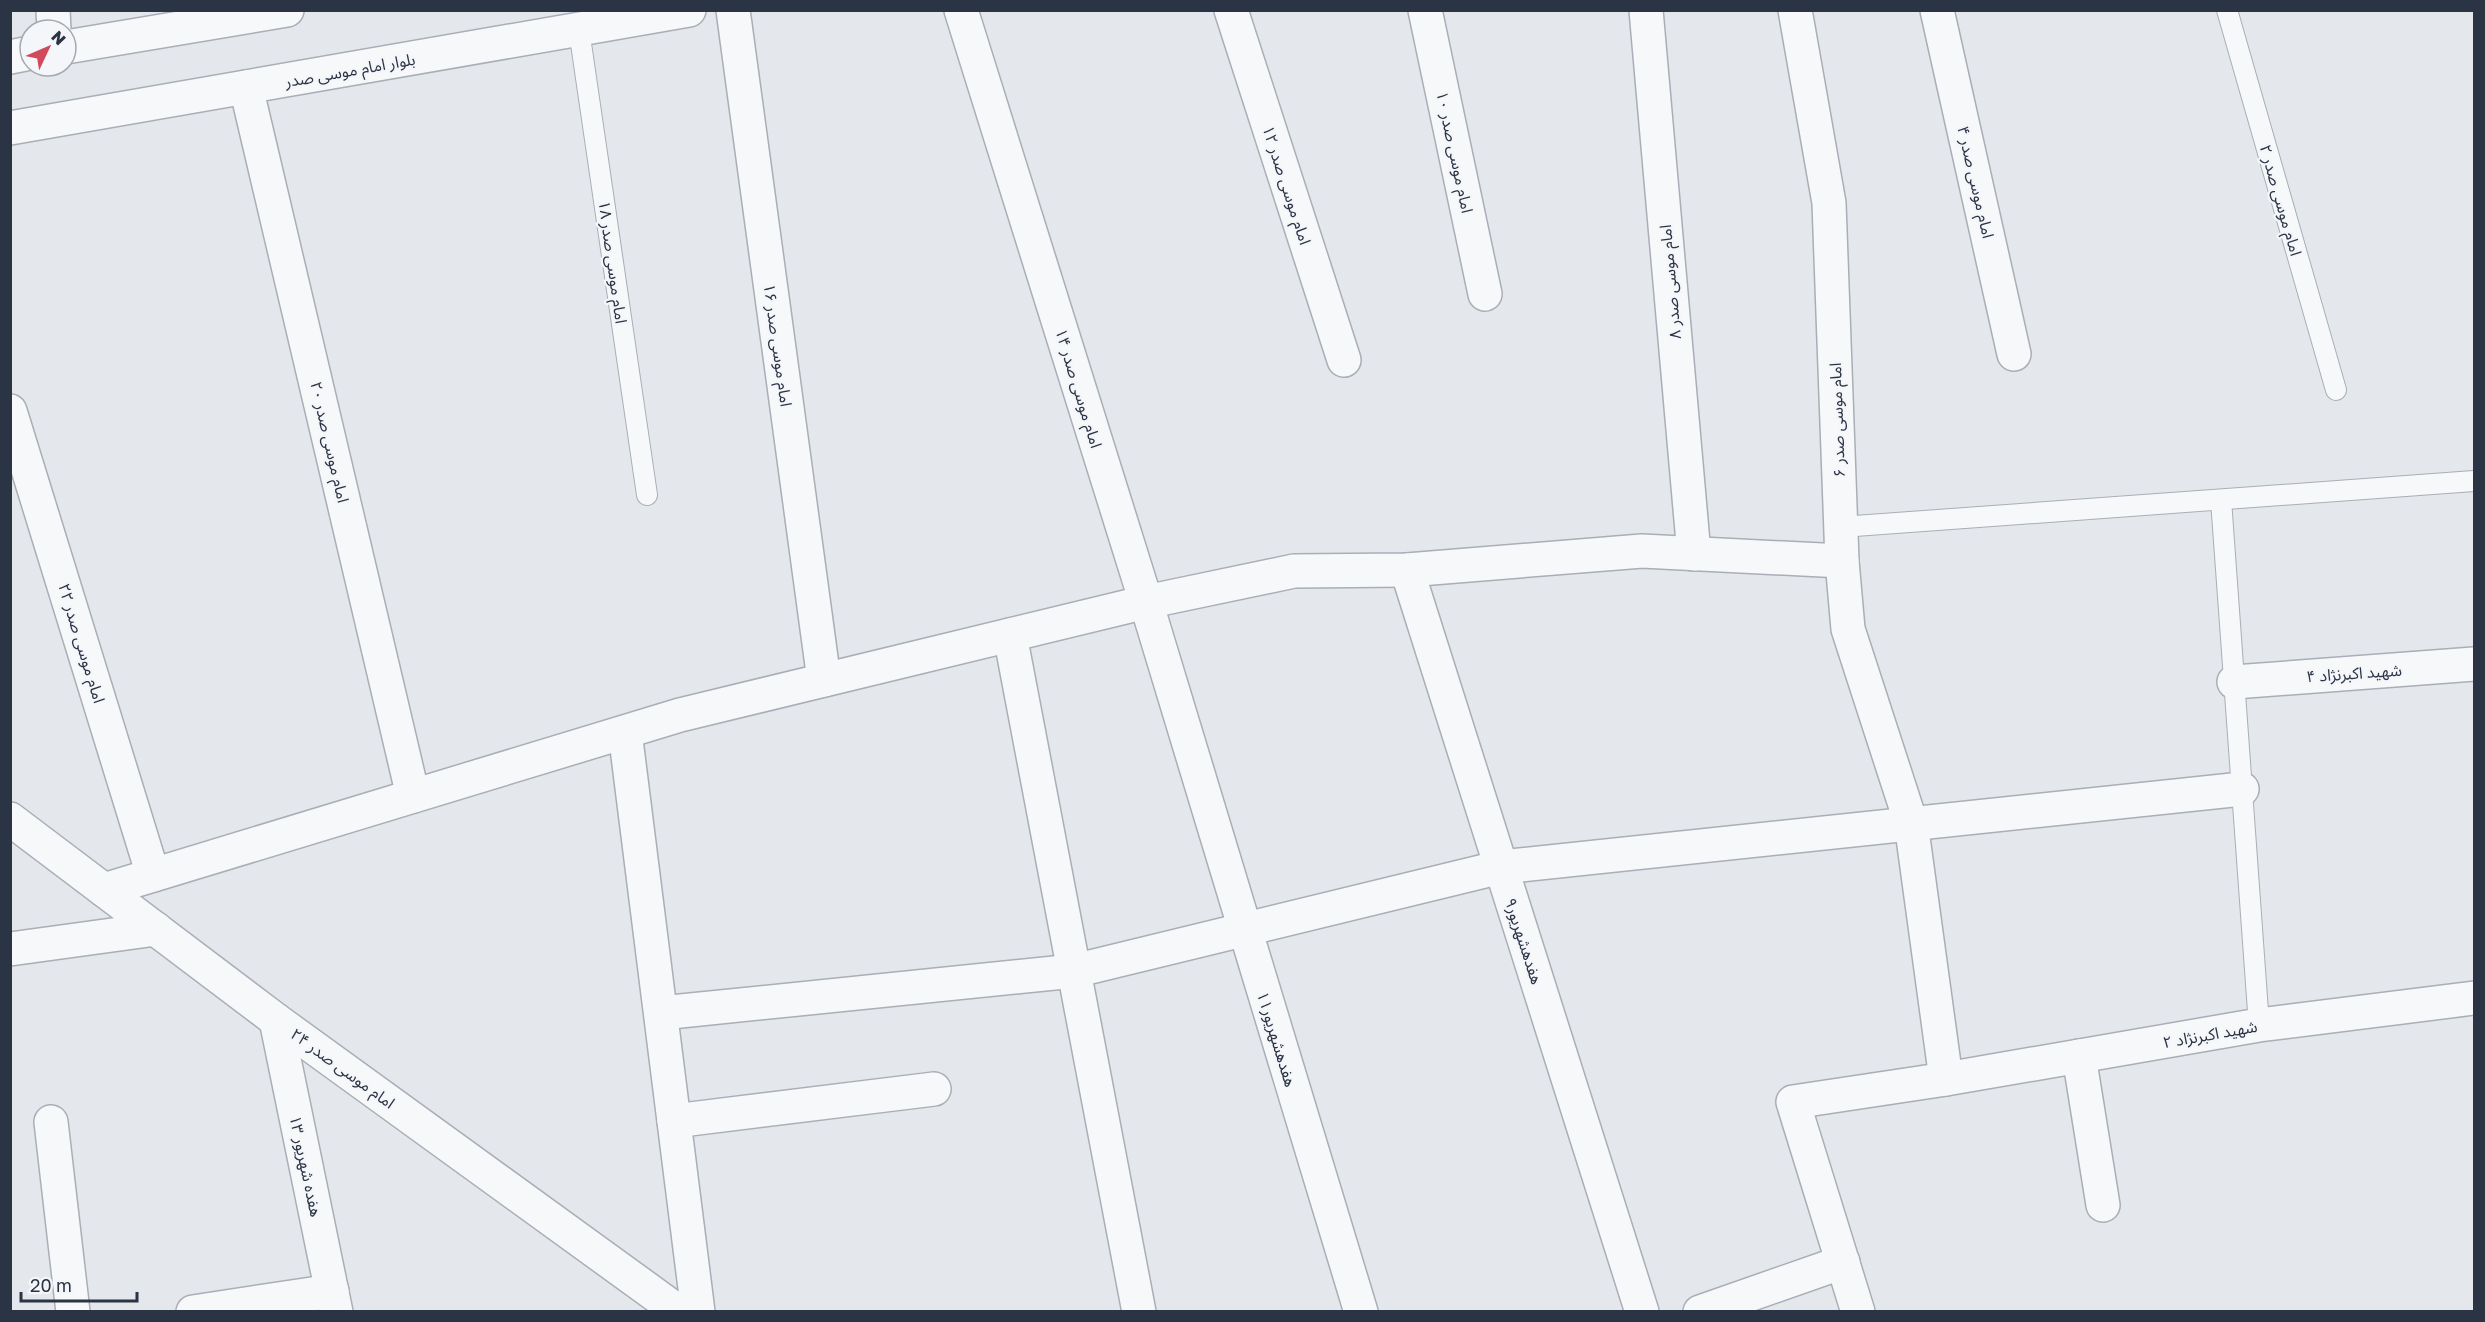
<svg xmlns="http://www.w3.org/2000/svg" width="2485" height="1322" viewBox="0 0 2485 1322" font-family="'Golos Text','Noto Sans Arabic',sans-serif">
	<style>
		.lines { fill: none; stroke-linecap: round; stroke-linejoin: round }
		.service-casing { stroke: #a9aeb7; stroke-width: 22 }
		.minor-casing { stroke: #a9aeb7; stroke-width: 36 }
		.tertiary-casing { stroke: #a9aeb7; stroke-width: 36 }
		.service { stroke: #f7f8fa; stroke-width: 20 }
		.minor { stroke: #f7f8fa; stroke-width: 33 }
		.tertiary { stroke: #f7f8fa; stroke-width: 33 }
		.labels { text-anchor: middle; stroke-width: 4.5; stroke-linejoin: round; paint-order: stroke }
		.street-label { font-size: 16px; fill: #2b3445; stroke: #f4f6f9 }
	</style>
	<rect width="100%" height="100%" fill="#e4e7ec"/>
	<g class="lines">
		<defs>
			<g id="service">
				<path d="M2227,10l109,380"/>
				<path d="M579,30l68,465"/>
				<path d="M2221,500l38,525"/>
				<path d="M1841,527l633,-46"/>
			</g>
			<g id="minor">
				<path d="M53,10l1,20"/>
				<path d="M733,10l91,670"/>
				<path d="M961,10l185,592 215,710"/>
				<path d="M1231,10l113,350"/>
				<path d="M1425,10l60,284"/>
				<path d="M1646,10l48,544"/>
				<path d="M1795,10l34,193 13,358 6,68 63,194 35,256"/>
				<path d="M1937,10l77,344"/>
				<path d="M246,87l167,709"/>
				<path d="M10,411l143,464"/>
				<path d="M1407,570l235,742"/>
				<path d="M1010,635l129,677"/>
				<path d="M2234,682l240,-18"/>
				<path d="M625,732l73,580"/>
				<path d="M10,819l266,201 403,292"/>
				<path d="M104,890l576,-175 466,-113 148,-31 113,-1 235,-19 200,10"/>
				<path d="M10,949l146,-20"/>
				<path d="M661,1013l413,-42 427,-104 741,-78"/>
				<path d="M276,1020l60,292"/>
				<path d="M2079,1056l24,149"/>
				<path d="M674,1121l260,-32"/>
				<path d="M51,1122l22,190"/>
				<path d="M193,1312l139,-21"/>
				<path d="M1700,1312l143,-50"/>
				<path d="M1858,1312l-65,-210 153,-23 313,-54 215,-27"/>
			</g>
			<g id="tertiary">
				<path d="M66,47l221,-37"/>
				<path d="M10,57l20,-4"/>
				<path d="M10,128l679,-118"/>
			</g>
		</defs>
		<!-- service casing -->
		<use href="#service" class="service-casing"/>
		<!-- minor casing -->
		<use href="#minor" class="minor-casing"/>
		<!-- tertiary casing -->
		<use href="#tertiary" class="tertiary-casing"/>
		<!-- service -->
		<use href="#service" class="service"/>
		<!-- minor -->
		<use href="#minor" class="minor"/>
		<!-- tertiary -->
		<use href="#tertiary" class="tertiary"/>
	</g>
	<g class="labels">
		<!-- street labels -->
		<g class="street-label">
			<text transform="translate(350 70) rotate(-10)" y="6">بلوار امام موسی صدر</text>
			<text transform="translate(1455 152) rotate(78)" y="6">امام موسی صدر ۱۰</text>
			<text transform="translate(1976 182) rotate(77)" y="6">امام موسی صدر ۴</text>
			<text transform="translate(1287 185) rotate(72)" y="6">امام موسی صدر ۱۲</text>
			<text transform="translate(2281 200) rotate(74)" y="6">امام موسی صدر ۲</text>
			<text transform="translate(613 262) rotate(82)" y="6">امام موسی صدر ۱۸</text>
			<text transform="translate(1670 282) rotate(-95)" y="6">امام موسی صدر ۸</text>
			<text transform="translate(778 345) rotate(82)" y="6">امام موسی صدر ۱۶</text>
			<text transform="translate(1079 388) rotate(73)" y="6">امام موسی صدر ۱۴</text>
			<text transform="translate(1837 420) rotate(-92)" y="6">امام موسی صدر ۶</text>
			<text transform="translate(330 442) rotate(77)" y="6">امام موسی صدر ۲۰</text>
			<text transform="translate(82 643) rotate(73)" y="6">امام موسی صدر ۲۲</text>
			<text transform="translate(2354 673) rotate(-4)" y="6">شهید اکبرنژاد ۴</text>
			<text transform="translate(1524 941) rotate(72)" y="6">هفدهشهریور۹</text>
			<text transform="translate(2210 1034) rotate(-10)" y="6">شهید اکبرنژاد ۲</text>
			<text transform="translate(1277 1039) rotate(73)" y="6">هفدهشهریور۱۱</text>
			<text transform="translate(343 1068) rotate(36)" y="6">امام موسی صدر ۲۴</text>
			<text transform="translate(306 1166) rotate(78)" y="6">هفده شهریور ۱۳</text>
		</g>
	</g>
	<!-- border -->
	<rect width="2485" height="1322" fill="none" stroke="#2b3445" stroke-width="24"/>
	<!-- north arrow -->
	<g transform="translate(48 48) rotate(46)"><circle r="28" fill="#f4f6f9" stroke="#a4a8b1" stroke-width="1.5"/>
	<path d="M0-4.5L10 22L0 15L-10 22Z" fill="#d1495b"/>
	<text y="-9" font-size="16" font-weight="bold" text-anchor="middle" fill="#2b3445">N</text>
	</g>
	<!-- scale -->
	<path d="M21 1292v9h116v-9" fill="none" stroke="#2b3445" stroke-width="3"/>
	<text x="30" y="1292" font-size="18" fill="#2b3445" stroke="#f4f6f9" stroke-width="4.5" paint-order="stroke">20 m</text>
</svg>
